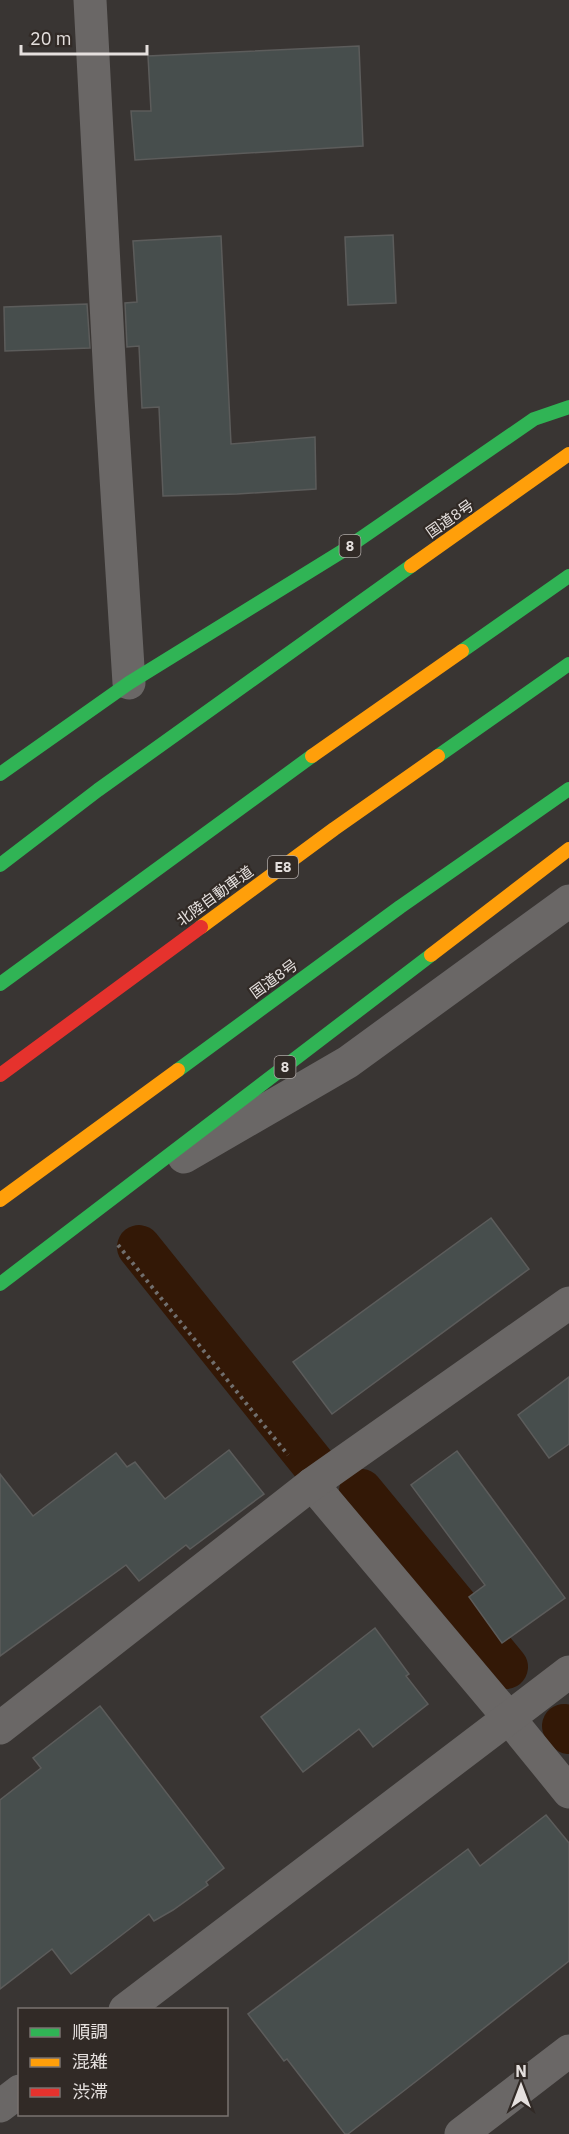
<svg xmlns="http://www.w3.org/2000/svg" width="569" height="2134" viewBox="0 0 569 2134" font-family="'IBM Plex Sans','Noto Sans JP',sans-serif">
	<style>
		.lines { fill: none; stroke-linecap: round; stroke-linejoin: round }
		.canal { stroke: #331806; stroke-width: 44 }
		.building { fill: #474e4d; stroke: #5c5c5b; stroke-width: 1.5 }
		.path { stroke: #716f6e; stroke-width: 4; stroke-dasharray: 3 4.5; stroke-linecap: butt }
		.street { stroke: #6a6766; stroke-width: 33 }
		.fast { stroke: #30b455; stroke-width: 14 }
		.slow { stroke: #ff9f0a; stroke-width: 14 }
		.jam { stroke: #e5322d; stroke-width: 14 }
		.labels { text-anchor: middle; stroke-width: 4.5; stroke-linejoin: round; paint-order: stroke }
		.shield { fill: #312a26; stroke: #afa9a7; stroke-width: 1.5 }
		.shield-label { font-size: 14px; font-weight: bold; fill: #e5e0de }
		.street-label { font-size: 15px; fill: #e5e0de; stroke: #312a26 }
	</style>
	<rect width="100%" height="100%" fill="#393533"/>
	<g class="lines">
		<!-- canal -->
		<g class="canal">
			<path d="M139,1247l175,218"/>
			<path d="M361,1491l145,176"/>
			<path d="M564,1726l5,6"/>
		</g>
	</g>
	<!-- building -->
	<g class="building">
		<path d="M359,46l4,100 -228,14 -4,-49h20l-3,-55z"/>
		<path d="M393,235l3,68 -48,2 -3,-68z"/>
		<path d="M221,236l10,208 84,-7 1,52 -79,5 -74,2 -4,-89 -17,1 -3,-62 -12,1 -2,-44 12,-1 -4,-61z"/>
		<path d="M87,304l3,44 -85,3 -1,-44z"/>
		<path d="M491,1218l38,51 -197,145 -39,-52z"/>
		<path d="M569,1377v67l-20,14 -31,-43z"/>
		<path d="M229,1450l35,44 -74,55 -4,-4 -47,36 -13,-16 -126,91v-182l33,42 83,-63 11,14 8,-5 30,37z"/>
		<path d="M457,1451l108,147 -63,45 -33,-46 16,-12 -74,-100z"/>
		<path d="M375,1628l34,46 -3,2 22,28 -55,43 -14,-18 -56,43 -42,-55z"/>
		<path d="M100,1706l124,162 -18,14 2,3 -35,25 -19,11 -5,-7 -78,60 -19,-25 -52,40v-189l41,-32 -8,-10z"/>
		<path d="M546,1815l23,28v118l-137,108 -84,65h-3l-58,-75 -3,2 -36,-47 220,-165 12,17z"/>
	</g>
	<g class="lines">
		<!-- path -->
		<path class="path" d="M118,1245l170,210"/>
		<!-- street -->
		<g class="street">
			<path d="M90,0l21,398 18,285"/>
			<path d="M184,1157l164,-95 221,-161"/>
			<path d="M312,1484l196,233 61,75"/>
			<path d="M0,1728l312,-244 257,-181"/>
			<path d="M125,2010l444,-338"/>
			<path d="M0,2106l20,-15"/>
			<path d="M461,2134l108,-83"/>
		</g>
		<!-- fast -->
		<g class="fast">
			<path d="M462,651l107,-75"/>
			<path d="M438,756l131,-92"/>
			<path d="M0,774l129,-91 212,-131 193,-133 35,-12"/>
			<path d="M0,865l98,-75 313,-224"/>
			<path d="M0,984l312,-228"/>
			<path d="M178,1070l222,-163 169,-118"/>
			<path d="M0,1284l431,-329"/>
		</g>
		<!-- slow -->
		<g class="slow">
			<path d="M411,566l158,-112"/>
			<path d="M312,756l150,-105"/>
			<path d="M201,927l133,-98 104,-73"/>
			<path d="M431,955l138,-106"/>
			<path d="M0,1200l178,-130"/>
		</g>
		<!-- jam -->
		<path class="jam" d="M0,1075l201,-148"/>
	</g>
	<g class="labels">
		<!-- shield labels -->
		<g class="shield">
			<rect x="339.5" y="535" width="21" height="22" rx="4.5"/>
			<rect x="268" y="856" width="30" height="22" rx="4.5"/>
			<rect x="274.5" y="1056" width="21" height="22" rx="4.5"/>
		</g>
		<g class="shield-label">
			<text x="350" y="551">8</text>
			<text x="283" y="872">E8</text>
			<text x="285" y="1072">8</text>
		</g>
		<!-- street labels -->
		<g class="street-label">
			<text transform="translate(450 519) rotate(-35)" y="5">国道8号</text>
			<text transform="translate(215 896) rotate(-36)" y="5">北陸自動車道</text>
			<text transform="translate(274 979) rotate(-36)" y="5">国道8号</text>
		</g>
	</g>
	<!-- legend -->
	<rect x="18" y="2008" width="210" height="108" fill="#312a26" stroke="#797370" stroke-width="1.5"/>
	<rect x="30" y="2028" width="30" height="9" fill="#30b455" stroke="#797370" stroke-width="1.5"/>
	<text x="72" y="2038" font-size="18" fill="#e5e0de">順調</text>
	<rect x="30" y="2058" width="30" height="9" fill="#ff9f0a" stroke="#797370" stroke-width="1.5"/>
	<text x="72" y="2068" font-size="18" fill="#e5e0de">混雑</text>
	<rect x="30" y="2088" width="30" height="9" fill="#e5322d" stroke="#797370" stroke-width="1.5"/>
	<text x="72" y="2098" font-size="18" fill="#e5e0de">渋滞</text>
	<!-- north arrow -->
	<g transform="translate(521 2086)" stroke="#312a26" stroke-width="4.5" paint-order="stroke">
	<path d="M0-4.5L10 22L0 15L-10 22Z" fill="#e5e0de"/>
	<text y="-9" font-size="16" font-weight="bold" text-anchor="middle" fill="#e5e0de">N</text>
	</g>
	<!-- scale -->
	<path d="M21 45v9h126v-9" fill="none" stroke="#e5e0de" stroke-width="3"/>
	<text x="30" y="45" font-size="18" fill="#e5e0de" stroke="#312a26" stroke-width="4.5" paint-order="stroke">20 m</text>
</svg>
